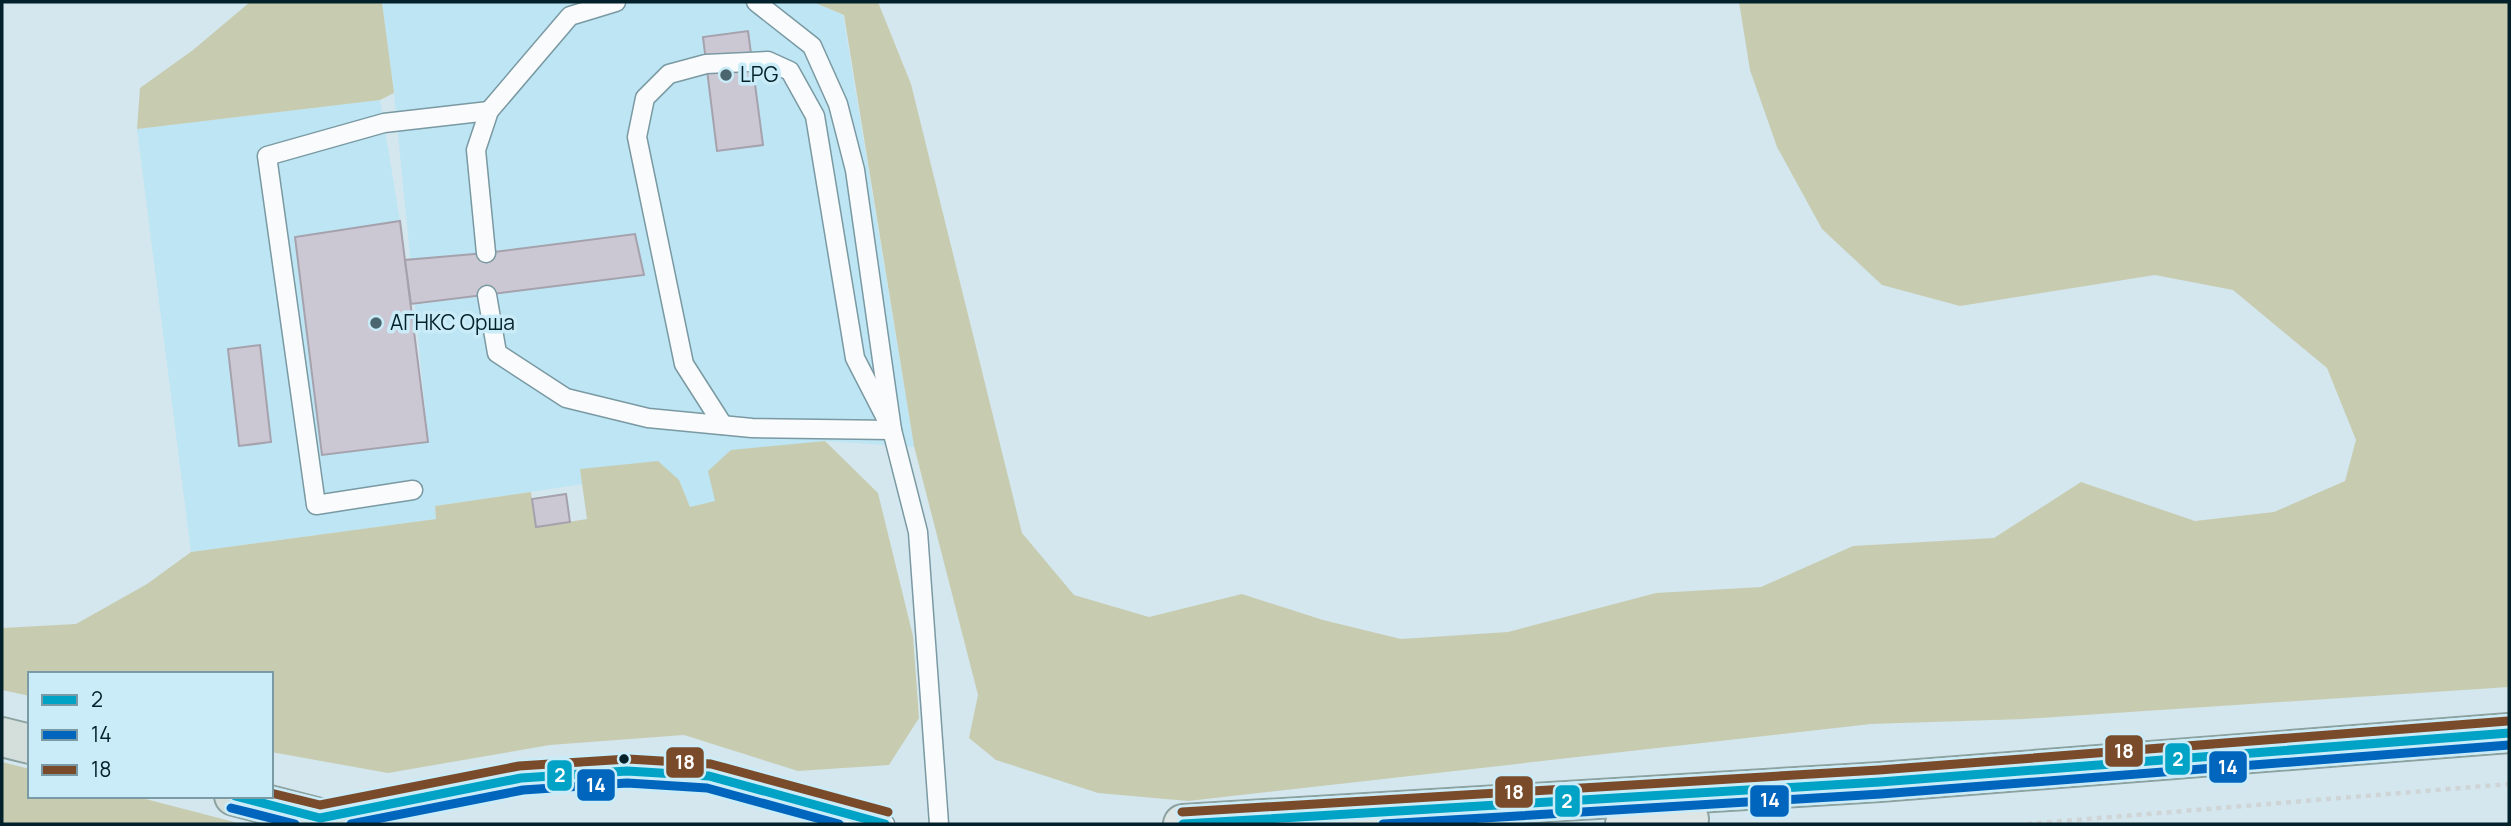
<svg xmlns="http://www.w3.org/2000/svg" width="2511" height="826" viewBox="0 0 2511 826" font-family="Manrope,sans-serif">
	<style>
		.built { fill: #bde5f3 }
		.green { fill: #c7ccb1 }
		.building { fill: #ccc8d3; stroke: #a5a2ad; stroke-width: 2 }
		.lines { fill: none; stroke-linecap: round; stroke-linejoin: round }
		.service-casing { stroke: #7a99a2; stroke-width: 21 }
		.primary-casing { stroke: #8ca2a0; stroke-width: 42 }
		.trunk-casing { stroke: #8ca2a0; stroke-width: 42 }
		.path { stroke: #cfd5d7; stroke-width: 4.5; stroke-dasharray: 5 5; stroke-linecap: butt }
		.service { stroke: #f9fbfc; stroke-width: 18 }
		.primary { stroke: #dde6e5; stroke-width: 38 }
		.trunk { stroke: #d4dfdc; stroke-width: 38 }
		.bus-1-casing { stroke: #caecf8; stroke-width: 14 }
		.bus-2-casing { stroke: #caecf8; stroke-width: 14 }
		.bus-3-casing { stroke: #caecf8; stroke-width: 14 }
		.bus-1 { stroke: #00a2c6; stroke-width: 9 }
		.bus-2 { stroke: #0065bd; stroke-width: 9 }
		.bus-3 { stroke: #7a4b2a; stroke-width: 9 }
		.poi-dot { fill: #4c666f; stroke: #caecf8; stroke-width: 2.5 }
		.bus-dot { fill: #03212a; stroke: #caecf8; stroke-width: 2.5 }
		.labels { text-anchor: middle; stroke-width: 7; stroke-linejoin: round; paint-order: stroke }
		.poi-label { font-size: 21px; fill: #03212a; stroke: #caecf8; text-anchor: start }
		.line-badge { stroke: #caecf8; stroke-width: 2.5 }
		.badge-label { font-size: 19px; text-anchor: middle; font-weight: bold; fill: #fff }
	</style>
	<rect width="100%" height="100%" fill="#d4e7ee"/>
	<!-- built -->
	<path class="built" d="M382,2h431l30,13 71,432 -89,-6 -110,60 -25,6 -11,-27 -99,-11 3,15 -148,22 1,13 -245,33 -54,-423 243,-29 20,121 28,217 -34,-345z"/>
	<!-- green -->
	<g class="green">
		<path d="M250,2h132l12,91 -14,7 -243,29 3,-41 53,-38z"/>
		<path d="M813,2h65l33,82 111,449 52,62 75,22 93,-23 81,26 78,19 107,-7 148,-39 105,-6 92,-41 141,-8 87,-56 114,39 79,-9 71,-31 11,-41 -29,-72 -94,-78 -78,-15 -195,31 -78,-21 -60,-56 -45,-82 -27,-77 -11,-68h770v685l-485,32 -153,5 -683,77 -90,-8 -102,-33 -27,-22 9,-43 -64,-249 -70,-431z"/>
		<path d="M825,441l53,52 35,143 6,82 -30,47 -91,6 -114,-36 -134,10 -162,28 -117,-21v-78h-241v22l-28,-6v-62l74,-4 71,-40 44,-32 245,-33 -1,-13 96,-14 5,35 51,-8 -7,-50 78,-8 21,19 11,27 25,-6 -7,-30 23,-21z"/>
		<path d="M2,762l28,7v27h104l108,28h-240z"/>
	</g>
	<!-- building -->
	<g class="building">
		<path d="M748,31l15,114 -46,6 -14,-114z"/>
		<path d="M400,221l28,221 -106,13 -27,-218z"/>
		<path d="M635,234l9,41 -233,29 -6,-44 81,-7z"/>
		<path d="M260,345l11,97 -32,4 -11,-97z"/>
		<path d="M566,494l4,28 -34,5 -4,-28z"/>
	</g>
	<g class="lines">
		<defs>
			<g id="service">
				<path d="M486,253l-10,-103 13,-39 81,-95 46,-14"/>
				<path d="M487,295l10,58 69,45 82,20 104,10 140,2 -37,-260 -17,-66 -26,-58 -56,-44"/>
				<path d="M723,425l-39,-61 -47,-227 8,-39 24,-24 37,-10 62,-3 22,10 25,45 40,242 37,72 26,102 21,292"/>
				<path d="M413,490l-97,15 -49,-349 117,-33 105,-12"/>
				<path d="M356,811l165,-33 106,-7 82,5 176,48"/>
			</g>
			<g id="primary">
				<path d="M1183,824l697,-42 629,-49"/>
				<path d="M1625,824l64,-5"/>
			</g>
			<g id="trunk">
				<path d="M2,737l28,7"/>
				<path d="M234,796l86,22 49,6"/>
			</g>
		</defs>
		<!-- service casing -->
		<use href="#service" class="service-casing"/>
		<!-- primary casing -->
		<use href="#primary" class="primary-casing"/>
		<!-- trunk casing -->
		<use href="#trunk" class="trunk-casing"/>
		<!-- path -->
		<path class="path" d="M2027,824l482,-40"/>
		<!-- service -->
		<use href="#service" class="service"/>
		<!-- primary -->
		<use href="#primary" class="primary"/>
		<!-- trunk -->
		<use href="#trunk" class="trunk"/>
		<defs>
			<g id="bus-1">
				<path d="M235,796l85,22 201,-40 106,-7 82,5 176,48"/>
				<path d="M1183,824l697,-42 629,-49"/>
			</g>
			<g id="bus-2">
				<path d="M231,808l64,16"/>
				<path d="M351,824l172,-34 104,-7 80,5 132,36"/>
				<path d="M1383,824l498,-30 628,-49"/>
			</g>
			<g id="bus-3">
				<path d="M271,793l49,12 199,-39 109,-7 83,5 177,48"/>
				<path d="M1182,812l697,-42 629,-49"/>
			</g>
		</defs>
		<!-- bus-1 casing -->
		<use href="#bus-1" class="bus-1-casing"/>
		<!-- bus-2 casing -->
		<use href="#bus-2" class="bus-2-casing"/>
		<!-- bus-3 casing -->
		<use href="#bus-3" class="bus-3-casing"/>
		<!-- bus-1 -->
		<use href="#bus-1" class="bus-1"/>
		<!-- bus-2 -->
		<use href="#bus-2" class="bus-2"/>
		<!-- bus-3 -->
		<use href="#bus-3" class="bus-3"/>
	</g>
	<!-- markers -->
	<g class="poi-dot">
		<circle cx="726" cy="75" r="7"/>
		<circle cx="376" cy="323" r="7"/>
	</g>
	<circle class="bus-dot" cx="624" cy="759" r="6"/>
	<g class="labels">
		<!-- poi labels -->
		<g class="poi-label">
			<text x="740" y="82">LPG</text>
			<text x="390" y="330">АГНКС Орша</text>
		</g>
	</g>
	<g class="line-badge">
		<rect x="2104" y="734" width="40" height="34" rx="7" fill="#7a4b2a"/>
		<rect x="2164" y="742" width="27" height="34" rx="7" fill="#00a2c6"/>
		<rect x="665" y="746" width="40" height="33" rx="7" fill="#7a4b2a"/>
		<rect x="2208" y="750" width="40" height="34" rx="7" fill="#0065bd"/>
		<rect x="546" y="759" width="27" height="33" rx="7" fill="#00a2c6"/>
		<rect x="576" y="768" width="40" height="34" rx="7" fill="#0065bd"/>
		<rect x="1494" y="775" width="40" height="34" rx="7" fill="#7a4b2a"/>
		<rect x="1749" y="784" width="41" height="34" rx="7" fill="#0065bd"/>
		<rect x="1554" y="784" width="27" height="34" rx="7" fill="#00a2c6"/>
	</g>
	<g class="badge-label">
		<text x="2124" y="758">18</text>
		<text x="2178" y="766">2</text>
		<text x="685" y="769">18</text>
		<text x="2228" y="774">14</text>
		<text x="560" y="782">2</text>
		<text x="596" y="792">14</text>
		<text x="1514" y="799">18</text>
		<text x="1770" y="807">14</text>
		<text x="1567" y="808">2</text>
	</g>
	<!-- border -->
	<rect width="2511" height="826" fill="none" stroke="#03212a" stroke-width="7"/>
	<!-- legend -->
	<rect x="28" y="672" width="245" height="126" fill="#caecf8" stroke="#7a9ba6" stroke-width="2"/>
	<rect x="42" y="695" width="35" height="10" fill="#00a2c6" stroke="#7a9ba6" stroke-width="2"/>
	<text x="91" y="707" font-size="21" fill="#03212a">2</text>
	<rect x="42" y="730" width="35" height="10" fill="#0065bd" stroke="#7a9ba6" stroke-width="2"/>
	<text x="91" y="742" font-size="21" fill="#03212a">14</text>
	<rect x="42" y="765" width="35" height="10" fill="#7a4b2a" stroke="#7a9ba6" stroke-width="2"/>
	<text x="91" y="777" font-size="21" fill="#03212a">18</text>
</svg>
